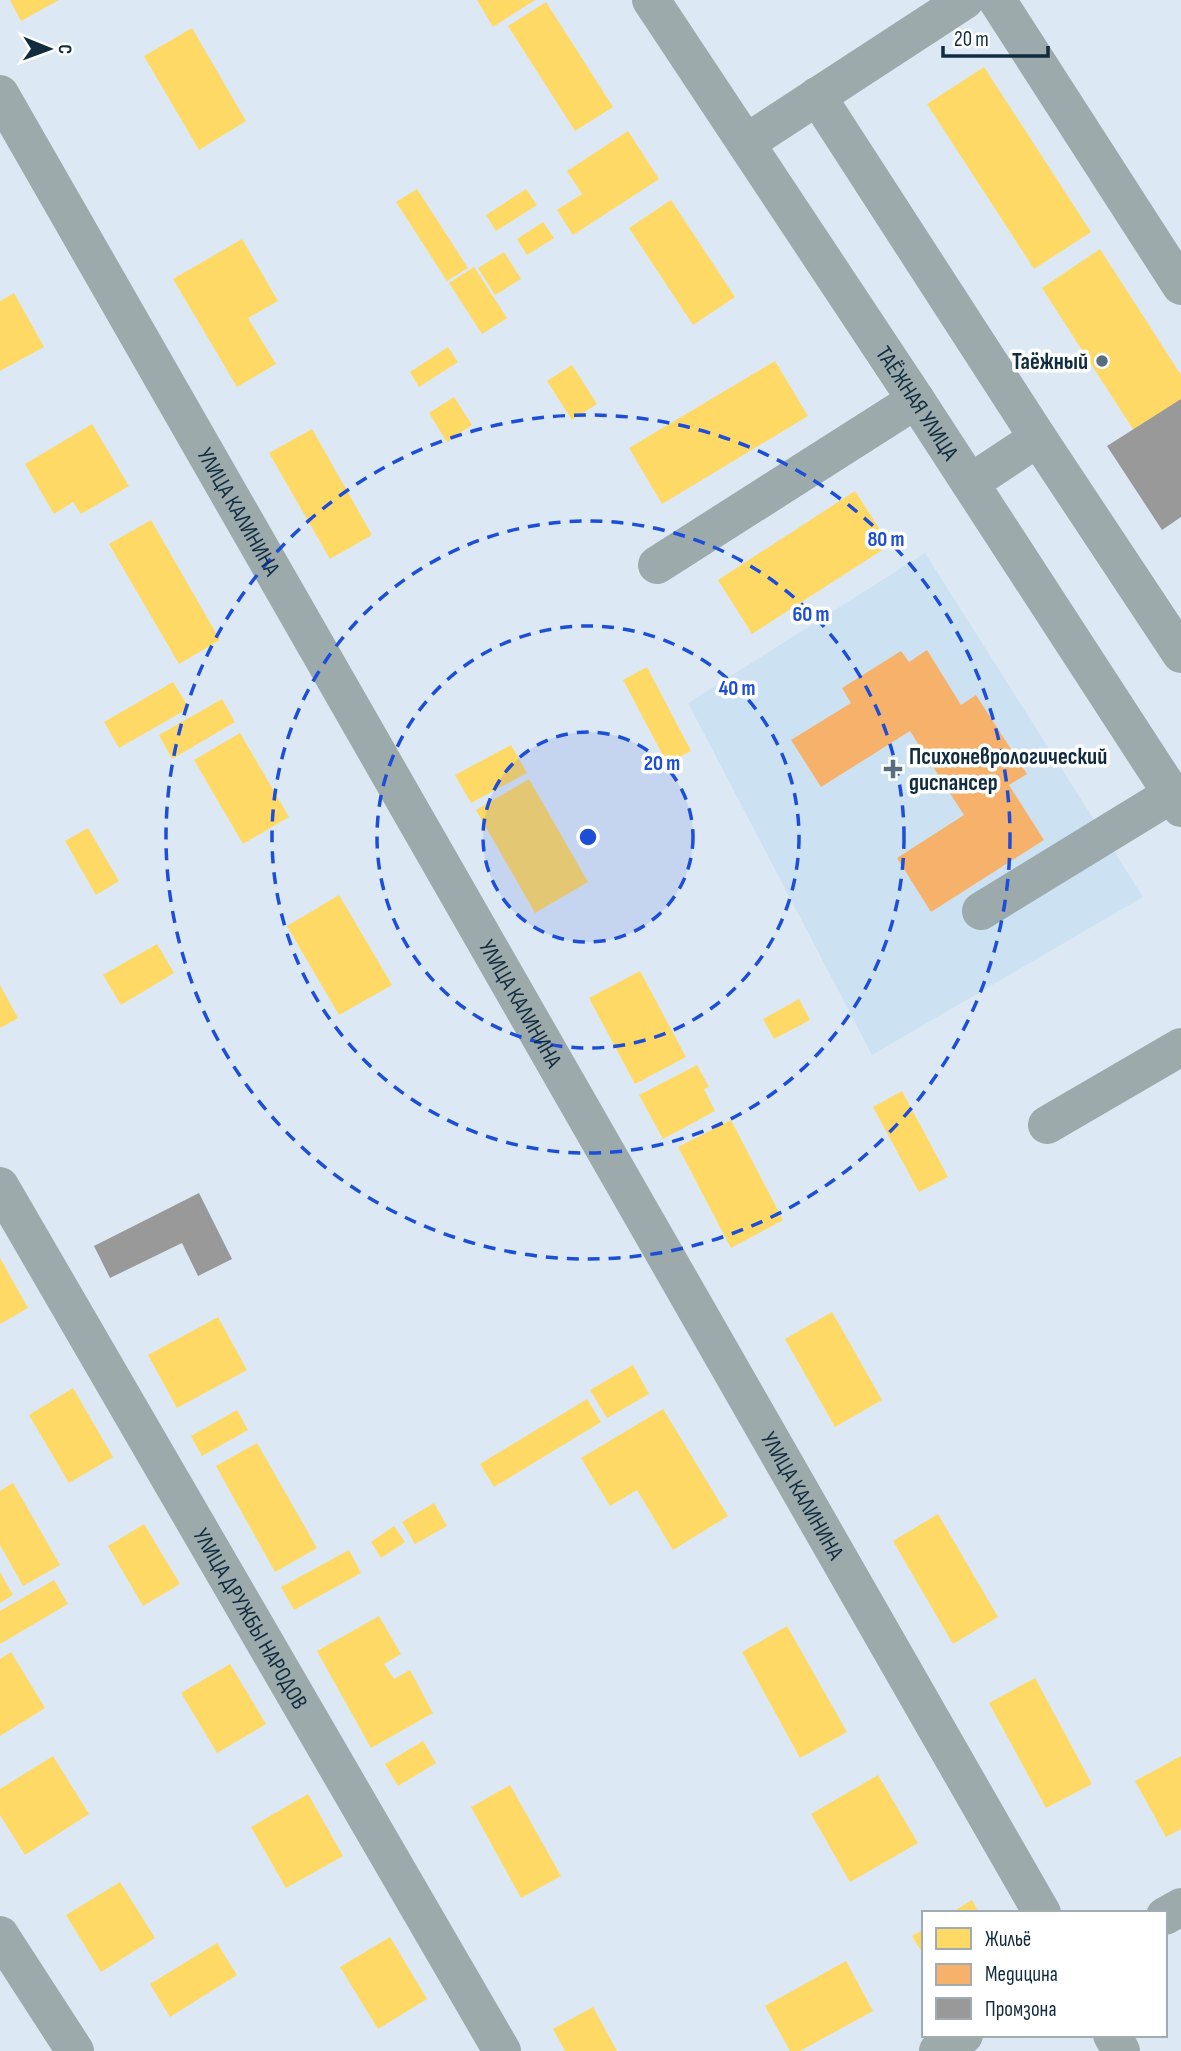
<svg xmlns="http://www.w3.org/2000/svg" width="1181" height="2051" viewBox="0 0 1181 2051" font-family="'Sofia Sans Condensed',sans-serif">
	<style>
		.built { fill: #cce1f2 }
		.homes { fill: #ffd966 }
		.health { fill: #f6b26b }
		.industry { fill: #999 }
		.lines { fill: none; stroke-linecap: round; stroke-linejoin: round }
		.minor { stroke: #9caaab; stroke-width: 38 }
		.ring { fill: none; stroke: #1d4ed8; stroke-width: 3.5; stroke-dasharray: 12 9 }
		.poi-dot { fill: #586e7e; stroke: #fff; stroke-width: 2.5 }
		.labels { text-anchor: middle; stroke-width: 7; stroke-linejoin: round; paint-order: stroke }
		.poi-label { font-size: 23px; font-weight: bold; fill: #112c3f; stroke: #fff; text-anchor: end }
		.street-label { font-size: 23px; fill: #112c3f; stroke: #fff }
		.centre { fill: #1d4ed8; stroke: #fff; stroke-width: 3.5 }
		.ring-label { font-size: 21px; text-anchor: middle; font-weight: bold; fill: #1d4ed8; stroke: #fff; stroke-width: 7; stroke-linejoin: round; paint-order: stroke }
	</style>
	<rect width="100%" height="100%" fill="#dce9f4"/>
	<!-- built -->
	<path class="built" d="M925,553l218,344 -271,158 -184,-352z"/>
	<!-- homes -->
	<g class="homes">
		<path d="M10,0h49l-38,21z"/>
		<path d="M477,0h58l-42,27z"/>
		<path d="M546,2l67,105 -38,24 -67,-105z"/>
		<path d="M192,28l54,93 -47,29 -55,-94z"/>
		<path d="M984,67l107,165 -57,37 -107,-165z"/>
		<path d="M628,131l31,48 -86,56 -16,-25 25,-16 -15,-23z"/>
		<path d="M417,189l51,79 -21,13 -51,-79z"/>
		<path d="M526,189l11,16 -41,26 -10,-16z"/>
		<path d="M671,200l64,97 -42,28 -64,-97z"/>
		<path d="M543,222l11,16 -27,17 -10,-16z"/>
		<path d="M242,239l36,62 -30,17 28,46 -39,23 -64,-108z"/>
		<path d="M1100,249l81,126v97l-14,10 -125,-194z"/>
		<path d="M504,252l17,27 -26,16 -17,-27z"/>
		<path d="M474,267l33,51 -25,16 -33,-51z"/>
		<path d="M14,293l30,54 -44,24v-70z"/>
		<path d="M448,347l10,15 -39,25 -9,-15z"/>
		<path d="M775,361l33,55 -146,88 -33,-56z"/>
		<path d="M572,365l25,39 -25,16 -25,-39z"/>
		<path d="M454,397l18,28 -25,17 -18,-29z"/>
		<path d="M92,424l37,62 -48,28 -8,-12 -19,12 -29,-50z"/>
		<path d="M312,429l60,106 -42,24 -61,-106z"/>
		<path d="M855,491l35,54 -138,89 -34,-54z"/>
		<path d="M151,520l69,120 -41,24 -70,-120z"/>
		<path d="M647,667l44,84 -24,12 -44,-83z"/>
		<path d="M173,682l16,26 -70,40 -15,-26z"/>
		<path d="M222,699l13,23 -63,37 -13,-24z"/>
		<path d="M240,733l49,84 -46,27 -49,-84z"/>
		<path d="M511,745l16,28 -56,30 -16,-28z"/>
		<path d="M529,779l59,103 -53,31 -59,-103z"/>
		<path d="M88,828l31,53 -23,14 -31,-54z"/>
		<path d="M339,895l53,90 -53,30 -52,-89z"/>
		<path d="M157,944l17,29 -53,32 -18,-30z"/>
		<path d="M640,971l46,86 -51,27 -46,-86z"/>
		<path d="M0,985l18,33 -18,10z"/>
		<path d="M799,999l11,21 -36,19 -11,-20z"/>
		<path d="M697,1065l12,22 -5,2 11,22 -52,28 -24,-44z"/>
		<path d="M902,1091l46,86 -29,15 -46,-85z"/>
		<path d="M731,1120l52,100 -52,28 -53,-101z"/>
		<path d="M0,1258l28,50 -28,16z"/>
		<path d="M832,1312l50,88 -47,27 -50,-88z"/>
		<path d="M218,1317l29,53 -70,38 -29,-53z"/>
		<path d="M633,1365l16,29 -42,24 -17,-28z"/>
		<path d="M73,1388l40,69 -44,26 -40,-68z"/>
		<path d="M587,1399l14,23 -107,65 -14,-23z"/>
		<path d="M663,1409l65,107 -55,34 -36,-60 -27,16 -29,-48z"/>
		<path d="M237,1410l11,20 -46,26 -11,-20z"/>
		<path d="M257,1443l60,105 -42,24 -59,-106z"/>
		<path d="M13,1483l47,82 -37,21 -23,-41v-54z"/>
		<path d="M434,1503l13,23 -32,18 -13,-22z"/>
		<path d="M938,1514l60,103 -45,27 -60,-103z"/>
		<path d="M144,1524l36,60 -37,22 -35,-60z"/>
		<path d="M394,1526l11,16 -24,16 -10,-16z"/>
		<path d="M349,1550l12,23 -67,37 -13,-23z"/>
		<path d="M0,1572l13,23 -13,8z"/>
		<path d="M54,1580l14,24 -68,40v-33z"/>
		<path d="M379,1616l22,38 -17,10 10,15 16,-9 23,43 -62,35 -54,-97z"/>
		<path d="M787,1626l60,106 -47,26 -58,-106z"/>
		<path d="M11,1652l34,56 -45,28v-77z"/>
		<path d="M230,1664l36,60 -49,29 -36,-60z"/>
		<path d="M1035,1678l57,106 -46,24 -57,-105z"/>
		<path d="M423,1741l13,22 -38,23 -13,-22z"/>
		<path d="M53,1756l36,58 -64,41 -25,-40v-26z"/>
		<path d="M1181,1756v73l-15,8 -31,-56z"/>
		<path d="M878,1775l40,68 -68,39 -39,-68z"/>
		<path d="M510,1785l51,91 -40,22 -50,-91z"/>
		<path d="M308,1794l35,62 -57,32 -35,-61z"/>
		<path d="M120,1882l35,56 -54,34 -35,-57z"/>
		<path d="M972,1900l7,13h-28z"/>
		<path d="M924,1929v27l-12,-20z"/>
		<path d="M390,1937l37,62 -49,30 -38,-62z"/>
		<path d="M217,1943l20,32 -67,42 -20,-33z"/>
		<path d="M846,1961l27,50 -73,40h-10l-25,-45z"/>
		<path d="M593,2007l24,44h-52l-12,-22z"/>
	</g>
	<!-- health -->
	<path class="health" d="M927,650l34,55 15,-10 51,79 -18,11 35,55 -113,72 -34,-54 67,-43 -54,-84 -89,56 -30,-47 60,-37 -9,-15 59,-37 8,11z"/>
	<!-- industry -->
	<g class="industry">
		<path d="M1181,399v118l-19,13 -55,-84z"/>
		<path d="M199,1193l33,66 -34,17 -16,-33 -72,35 -16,-32z"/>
	</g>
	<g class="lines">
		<!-- minor -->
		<g class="minor">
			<path id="s1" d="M651,0l265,400 265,408"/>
			<path d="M997,0l184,286"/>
			<path id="s2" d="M0,94l1042,1819"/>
			<path d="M817,96l221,342 143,216"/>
			<path d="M746,143l219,-143"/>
			<path d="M970,483l68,-45"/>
			<path d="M657,565l259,-165"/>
			<path d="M981,911l191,-117"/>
			<path d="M1047,1125l134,-78"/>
			<path id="s3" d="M0,1186l502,865"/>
			<path d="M1165,1916l16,-9"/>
			<path d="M0,1935l75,116"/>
			<path d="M1112,2035l9,16"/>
			<path d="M938,2051l26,-16"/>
		</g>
	</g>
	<!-- distance rings -->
	<circle cx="588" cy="837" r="105" fill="#1d4ed8" fill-opacity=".12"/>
	<g class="ring">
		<circle cx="588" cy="837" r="105"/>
		<circle cx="588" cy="837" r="211"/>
		<circle cx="588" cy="837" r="316"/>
		<circle cx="588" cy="837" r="422"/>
	</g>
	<!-- markers -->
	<g class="poi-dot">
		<circle cx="1102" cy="361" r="7"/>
		<path d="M889.5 758.5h7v7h7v7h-7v7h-7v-7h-7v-7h7z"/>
	</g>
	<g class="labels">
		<!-- poi labels -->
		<g class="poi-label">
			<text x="1088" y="369">Таёжный</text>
			<text x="909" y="764" text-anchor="start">Психоневрологический<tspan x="909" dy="26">диспансер</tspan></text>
		</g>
		<!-- street labels -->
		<g class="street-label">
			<text dy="8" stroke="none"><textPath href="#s1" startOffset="483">ТАЁЖНАЯ УЛИЦА</textPath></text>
			<text dy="8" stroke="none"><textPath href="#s2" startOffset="481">УЛИЦА КАЛИНИНА</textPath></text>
			<text dy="8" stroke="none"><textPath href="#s2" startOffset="1048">УЛИЦА КАЛИНИНА</textPath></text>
			<text dy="8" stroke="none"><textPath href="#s2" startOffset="1615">УЛИЦА КАЛИНИНА</textPath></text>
			<text dy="8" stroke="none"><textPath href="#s3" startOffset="500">УЛИЦА ДРУЖБЫ НАРОДОВ</textPath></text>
		</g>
	</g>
	<circle cx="588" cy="837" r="10" class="centre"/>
	<g class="ring-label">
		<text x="886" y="546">80 m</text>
		<text x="811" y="621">60 m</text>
		<text x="737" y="695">40 m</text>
		<text x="662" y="770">20 m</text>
	</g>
	<!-- legend -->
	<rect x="922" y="1911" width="245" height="126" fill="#ffffff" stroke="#a0abb2" stroke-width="2"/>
	<rect x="936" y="1928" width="35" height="21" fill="#ffd966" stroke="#a0abb2" stroke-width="2"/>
	<text x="985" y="1946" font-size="21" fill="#112c3f">Жильё</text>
	<rect x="936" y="1964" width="35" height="21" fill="#f6b26b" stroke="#a0abb2" stroke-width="2"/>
	<text x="985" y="1981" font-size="21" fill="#112c3f">Медицина</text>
	<rect x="936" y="1998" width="35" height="21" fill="#999999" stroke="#a0abb2" stroke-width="2"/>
	<text x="985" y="2016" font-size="21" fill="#112c3f">Промзона</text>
	<!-- north arrow -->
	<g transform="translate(49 49) rotate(91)" stroke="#ffffff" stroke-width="5" paint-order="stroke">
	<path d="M0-5L12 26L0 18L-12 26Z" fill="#112c3f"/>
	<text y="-10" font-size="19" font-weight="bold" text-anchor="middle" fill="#112c3f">С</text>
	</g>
	<!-- scale -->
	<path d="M943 46v10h105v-10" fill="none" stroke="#112c3f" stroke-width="3.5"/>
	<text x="954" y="46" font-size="21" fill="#112c3f" stroke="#ffffff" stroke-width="5" paint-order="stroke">20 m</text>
</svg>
